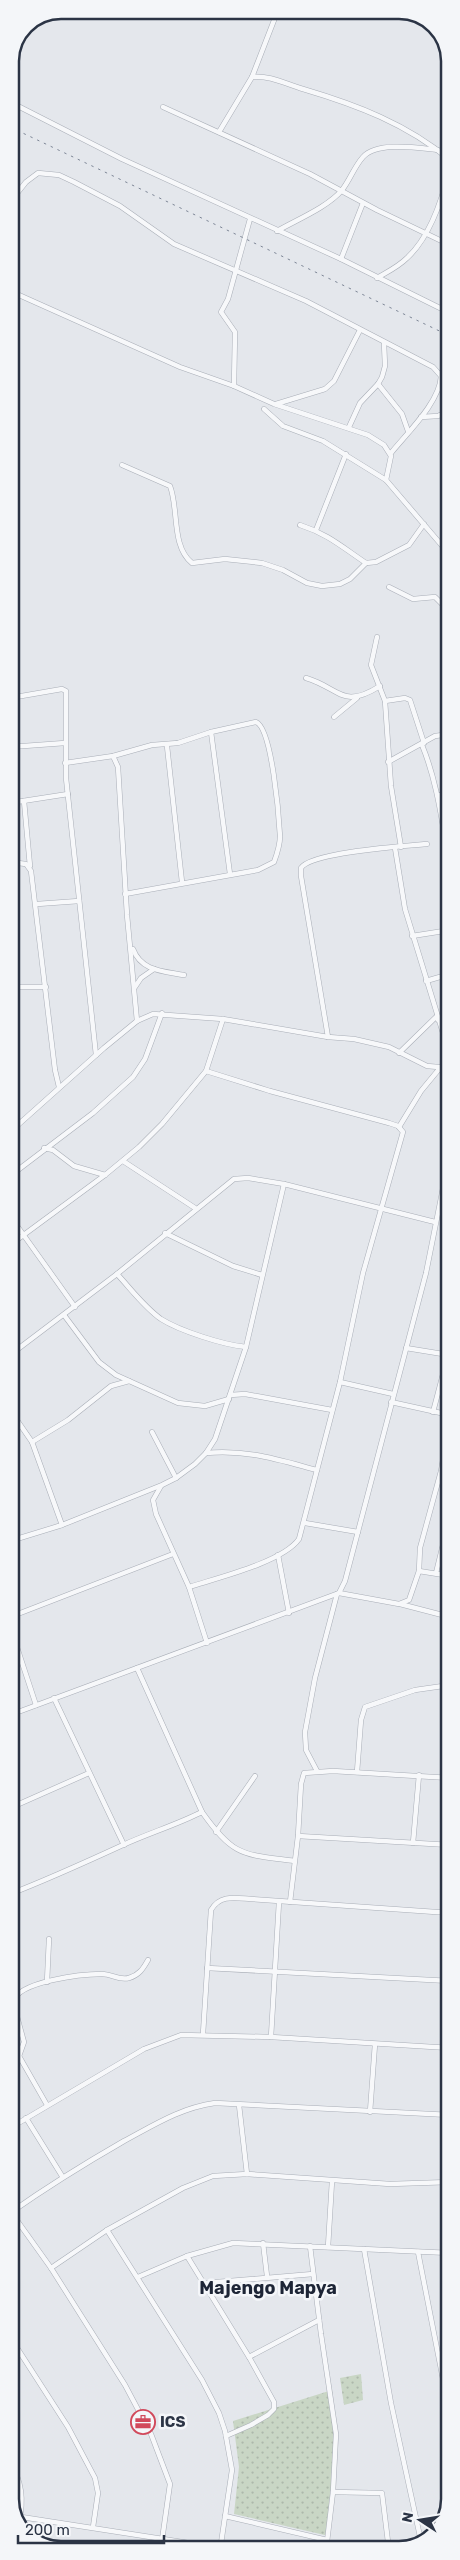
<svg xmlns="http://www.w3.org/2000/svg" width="460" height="2560" viewBox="0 0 460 2560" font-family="Rubik,sans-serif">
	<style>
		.grass { fill: url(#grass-dots) }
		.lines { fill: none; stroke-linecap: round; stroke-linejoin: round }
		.minor-casing { stroke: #a9aeb7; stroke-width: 5.5 }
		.minor { stroke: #f7f8fa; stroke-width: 4.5 }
		.rail { stroke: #7d8696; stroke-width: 1; stroke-dasharray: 2.5 5; stroke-linecap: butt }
		.labels { text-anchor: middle; stroke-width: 5; stroke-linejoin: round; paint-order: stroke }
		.poi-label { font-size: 15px; font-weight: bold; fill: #2b3445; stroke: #f4f6f9; text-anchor: start }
		.quarter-label { font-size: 18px; font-weight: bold; fill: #1d2536; stroke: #f4f6f9 }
		.rim { fill: none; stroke: #2b3445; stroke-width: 2.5 }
	</style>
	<defs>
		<pattern id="grass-dots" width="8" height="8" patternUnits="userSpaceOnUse" patternTransform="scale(1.25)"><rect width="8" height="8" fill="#c9d6c5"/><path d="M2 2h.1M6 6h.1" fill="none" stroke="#adb8ab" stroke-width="1.8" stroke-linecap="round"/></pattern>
	</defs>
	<rect width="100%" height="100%" fill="#e4e7ec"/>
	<!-- grass -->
	<g class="grass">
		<path d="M361,2374l2,26 -19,5 -4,-27z"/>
		<path d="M332,2390l4,48 -7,98 -95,-22 5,-47 -6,-46z"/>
	</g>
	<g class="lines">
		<defs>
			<g id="minor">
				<path d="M252,77c18,-2 34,7 51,12 54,16 104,35 147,71"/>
				<path d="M10,102l112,57 219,100 109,54"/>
				<path d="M163,107l147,67 67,36 73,35"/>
				<path d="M219,132l33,-55 26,-67"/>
				<path d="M10,202l16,-20 12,-9 21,2 15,7 46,24 54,38 132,57 127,66 8,9c-1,26 -34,57 -50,77"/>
				<path d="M277,231c19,-11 51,-24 65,-41 8,-10 12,-23 21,-33 15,-16 55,-9 75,-7"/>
				<path d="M341,259l22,-56"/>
				<path d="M377,278c10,-6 21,-11 30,-20 23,-21 36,-61 43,-91"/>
				<path d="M10,291l170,76 54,19 40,18 94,31 16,10 7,11 -5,24 64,75"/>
				<path d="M378,384l24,30 6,17"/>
				<path d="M234,386l1,-54 -14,-20 7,-13 22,-80"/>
				<path d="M276,404l49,-15 9,-8 26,-51"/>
				<path d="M264,409l19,17 40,15 63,39"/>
				<path d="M421,417l17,-1 12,-6"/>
				<path d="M349,427l11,-24 18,-19 4,-7 3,-11 -1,-23"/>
				<path d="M122,465l48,21c9,23 1,60 22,77l33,-4 37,4 21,7 24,13 15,3 18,-2 10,-5 16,-16"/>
				<path d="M300,525c28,9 42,22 66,38l10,-1 33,-17 15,-21"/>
				<path d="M316,530l30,-76"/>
				<path d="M389,587l24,12 22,-2 10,10 5,2"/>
				<path d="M377,637l-6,28 14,36 6,85 10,61"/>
				<path d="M306,678c34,10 36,32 74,8"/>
				<path d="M10,698l52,-9 4,2v87l30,277"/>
				<path d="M385,701l20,-3 5,2 14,43"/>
				<path d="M334,717l23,-19"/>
				<path d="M211,732l19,142"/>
				<path d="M422,745c16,39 20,79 28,121"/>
				<path d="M167,746l15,136"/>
				<path d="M10,747l55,-4"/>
				<path d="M113,756l5,11 9,148 10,106"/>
				<path d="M388,762l47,-26 15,-2"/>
				<path d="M65,763l48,-7 39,-11 26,-2 33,-11 45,-10c16,6 23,95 24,114 0,9 -3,18 -6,26l-16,8 -133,24"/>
				<path d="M439,796l11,-8"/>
				<path d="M24,801l6,65"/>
				<path d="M10,803l58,-9"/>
				<path d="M395,848l10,61 45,147"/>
				<path d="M10,862l16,2 5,7 24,199 4,17"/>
				<path d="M37,904l42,-3"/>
				<path d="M412,936l38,-6"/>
				<path d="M133,949c8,22 30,22 51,26"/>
				<path d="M426,981l24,-7"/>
				<path d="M10,987h36"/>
				<path d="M135,987l6,-9 13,-9"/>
				<path d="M438,1020l12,-3"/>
				<path d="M328,1037l-27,-161v-8c10,-16 104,-22 126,-24"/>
				<path d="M399,1053l37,-36"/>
				<path d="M10,1074l4,36 5,13"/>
				<path d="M399,1127l22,-36 19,-23"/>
				<path d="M10,1132l94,-84 33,-27 16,-7 70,5 105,18 26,2 35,8 38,19 23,2"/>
				<path d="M44,1148l9,2 21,16 31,9"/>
				<path d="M123,1161l72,47"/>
				<path d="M10,1176l83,-63 40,-36 12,-18 17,-46"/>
				<path d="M10,1216l65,91"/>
				<path d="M165,1233l68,33 29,9"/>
				<path d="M10,1245l95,-70 34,-28 23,-23 44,-53 17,-52"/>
				<path d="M117,1274c14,15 27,33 44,45 19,12 63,26 85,28"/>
				<path d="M64,1315l35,47 17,13 62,28 27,3 24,-7"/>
				<path d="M406,1348l43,7"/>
				<path d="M10,1355l107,-81 117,-95 14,-1 36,6 151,38"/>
				<path d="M340,1382l53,12"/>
				<path d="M230,1395l15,-1 87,16"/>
				<path d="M391,1402l59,13"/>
				<path d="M10,1410l22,32 30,83"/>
				<path d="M433,1412l15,-57"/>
				<path d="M152,1432l24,46"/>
				<path d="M32,1442l36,-22 43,-34 18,-5"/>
				<path d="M206,1453c40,-4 73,7 111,17"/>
				<path d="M161,1486l-8,14 3,14 33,73 18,56"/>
				<path d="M305,1523l53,9"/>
				<path d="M10,1541l52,-16 100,-40 14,-7 19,-14 11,-11 9,-14 31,-92 38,-163"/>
				<path d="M278,1555l11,58"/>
				<path d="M419,1571l1,-23 21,-77 9,-51"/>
				<path d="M436,1573l14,-57"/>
				<path d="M189,1587c28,-9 94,-25 110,-48l41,-157 23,-109 40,-141 -5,-6 -9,-3 -119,-32 -64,-20"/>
				<path d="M339,1593l60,11 10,-4 10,-29 31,5"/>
				<path d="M400,1604l50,13"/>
				<path d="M10,1617l163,-63"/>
				<path d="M10,1626l26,79"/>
				<path d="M137,1668l65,144c32,45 40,42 92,49"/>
				<path d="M54,1698l70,147"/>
				<path d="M10,1715l329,-122 6,-12 81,-308 24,-120"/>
				<path d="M317,1771l-11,-21 -1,-18 10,-54 22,-84"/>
				<path d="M357,1772l4,-52 4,-13 50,-17 35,-5"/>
				<path d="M10,1808l79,-35"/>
				<path d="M216,1832l39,-56"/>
				<path d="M298,1836l152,9"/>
				<path d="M413,1843l6,-68"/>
				<path d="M10,1894c39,-15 76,-32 113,-49 26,-12 53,-20 79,-33"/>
				<path d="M290,1902l8,-66 3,-52 3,-11 29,-2 117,7"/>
				<path d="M207,1968l243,13"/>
				<path d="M47,1982l2,-43"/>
				<path d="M203,2034l8,-124c9,-16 25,-12 40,-11l199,14"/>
				<path d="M271,2037l8,-135"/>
				<path d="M19,2056l28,49"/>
				<path d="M10,2059l9,-3 5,-14 -11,-40c5,-21 70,-28 89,-28 10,0 17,7 27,4 10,-3 14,-9 19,-18"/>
				<path d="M239,2105l8,69"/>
				<path d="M370,2112l5,-68"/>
				<path d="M26,2118l36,58"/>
				<path d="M10,2128l134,-79 37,-14 90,2 179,11"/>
				<path d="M11,2212l40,56 74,117 26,49 19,50 -8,56"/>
				<path d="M10,2213c37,-26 74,-49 114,-72 30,-16 56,-33 91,-38l235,12"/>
				<path d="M107,2230l95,150 17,33 6,18 7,39 -12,80"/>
				<path d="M263,2243l4,33"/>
				<path d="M310,2246l11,88 15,100 -3,58 -7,58"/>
				<path d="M328,2247l4,-66"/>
				<path d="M364,2249l27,154 30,138"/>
				<path d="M418,2252l32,163"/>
				<path d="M187,2256l62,101 25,45v7l-6,6 -17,10 -25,11"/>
				<path d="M51,2268l56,-38 76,-42 30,-12 34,-2 143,10 60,-2"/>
				<path d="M138,2277l49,-21 46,-13 217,10"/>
				<path d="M205,2283l108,-9"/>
				<path d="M10,2337l58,90 27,51 3,15 -5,34"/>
				<path d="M249,2357l70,-37"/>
				<path d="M10,2461c12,21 14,38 9,62"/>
				<path d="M333,2492l49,1 7,57"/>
				<path d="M15,2516l206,32"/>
				<path d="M225,2516l102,24"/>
			</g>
		</defs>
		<!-- minor casing -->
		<use href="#minor" class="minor-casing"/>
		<!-- minor -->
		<use href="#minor" class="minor"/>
		<!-- rail -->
		<path class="rail" d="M10,127l440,209"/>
	</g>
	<!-- icons -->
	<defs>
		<symbol id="office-ring" viewBox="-11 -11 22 22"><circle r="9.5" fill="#f4f6f9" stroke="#d1495b" stroke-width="1.5"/><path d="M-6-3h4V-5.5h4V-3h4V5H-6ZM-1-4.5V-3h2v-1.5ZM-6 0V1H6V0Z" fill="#d1495b"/></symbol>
	</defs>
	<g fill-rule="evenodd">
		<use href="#office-ring" x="129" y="2408" width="28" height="28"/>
	</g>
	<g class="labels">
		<!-- poi labels -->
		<g class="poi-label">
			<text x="160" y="2427">ICS</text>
		</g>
		<!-- quarter labels -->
		<g class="quarter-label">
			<text x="268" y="2294">Majengo Mapya</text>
		</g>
	</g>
	<!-- crop -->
	<path d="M0 0H460V2560H0ZM61 19H399A42 42 0 0 1 441 61V2499A42 42 0 0 1 399 2541H61A42 42 0 0 1 19 2499V61A42 42 0 0 1 61 19Z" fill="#f4f6f9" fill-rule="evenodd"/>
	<path class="rim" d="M61 19H399A42 42 0 0 1 441 61V2499A42 42 0 0 1 399 2541H61A42 42 0 0 1 19 2499V61A42 42 0 0 1 61 19Z"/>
	<!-- north arrow -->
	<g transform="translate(420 2520) rotate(282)" stroke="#f4f6f9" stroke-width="4" paint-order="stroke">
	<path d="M0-4L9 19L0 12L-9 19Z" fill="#2b3445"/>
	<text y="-8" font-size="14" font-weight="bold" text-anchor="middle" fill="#2b3445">N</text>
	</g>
	<!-- scale -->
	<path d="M18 2535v8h146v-8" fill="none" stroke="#2b3445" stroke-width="2.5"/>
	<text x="25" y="2535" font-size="15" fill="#2b3445" stroke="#f4f6f9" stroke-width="4" paint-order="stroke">200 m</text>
</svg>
